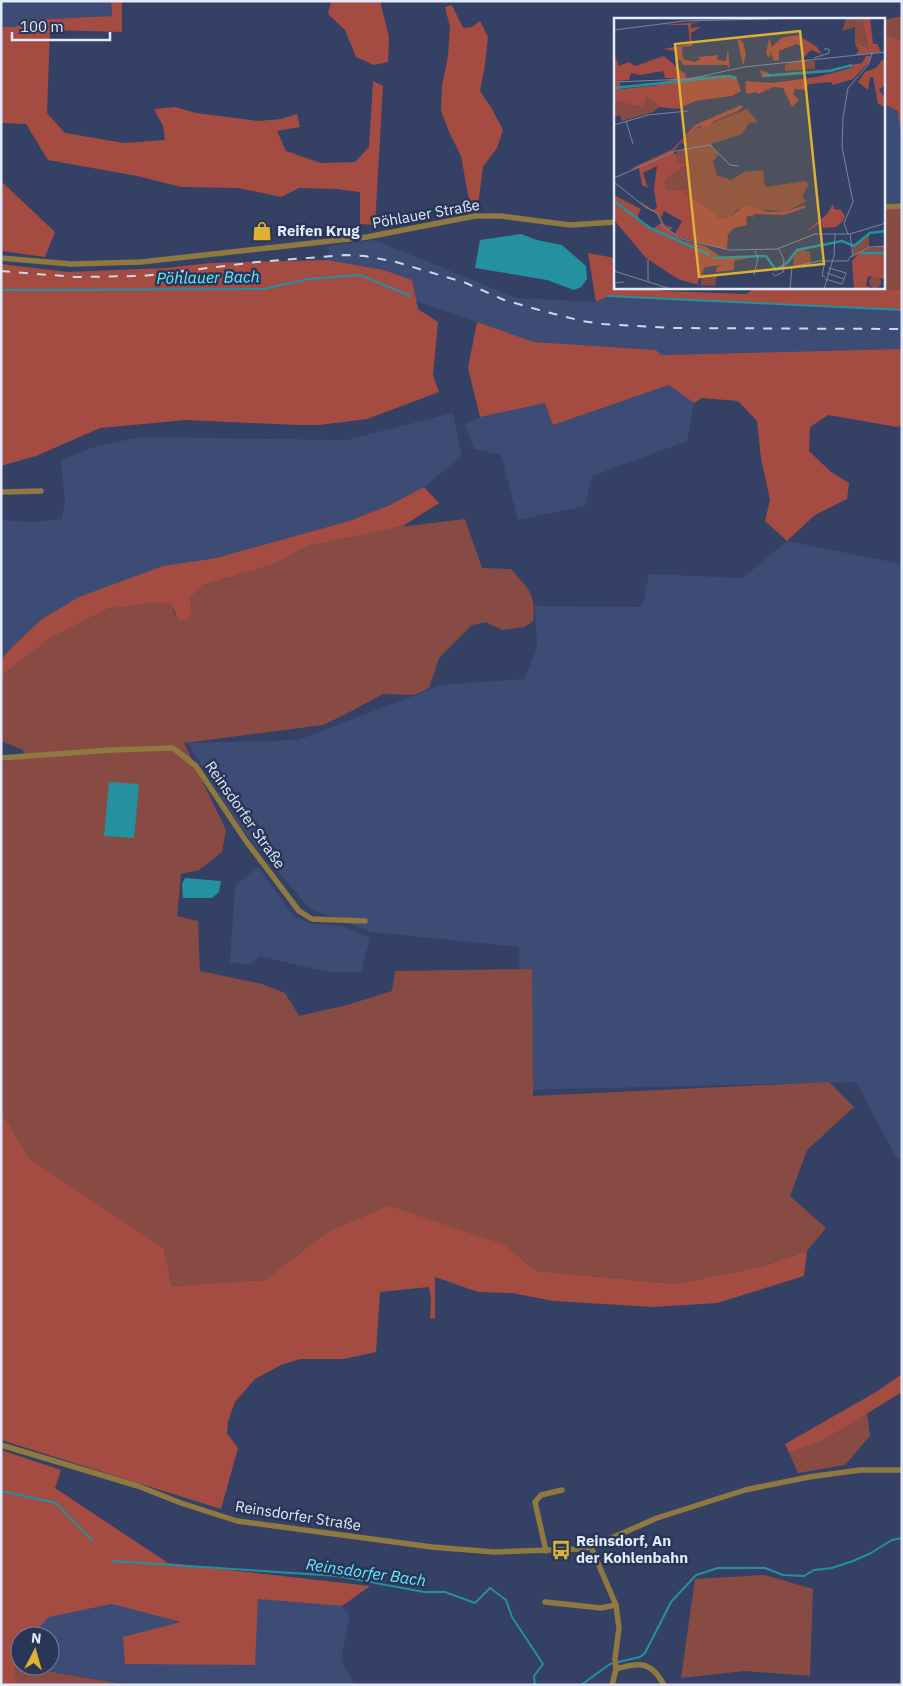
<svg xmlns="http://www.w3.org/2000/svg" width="903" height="1686" viewBox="0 0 903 1686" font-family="'IBM Plex Sans',sans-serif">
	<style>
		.built { fill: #3d4c75 }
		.green { fill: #884b44 }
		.forest { fill: #a44c42 }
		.water { fill: #23919f }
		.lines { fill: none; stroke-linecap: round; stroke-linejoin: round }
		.stream { stroke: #23919f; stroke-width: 2 }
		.minor { stroke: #8f7940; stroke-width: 5.5 }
		.rail { stroke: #ced7ea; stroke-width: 2; stroke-dasharray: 9 9; stroke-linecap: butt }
		.labels { text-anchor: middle; stroke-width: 5; stroke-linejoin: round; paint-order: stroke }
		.street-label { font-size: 15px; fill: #e2eafb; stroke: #2a3658 }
		.poi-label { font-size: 15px; font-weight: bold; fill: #e2eafb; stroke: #2a3658; text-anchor: start }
		.water-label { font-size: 16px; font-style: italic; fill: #63eafd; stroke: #2a3658 }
		.inset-river { fill: none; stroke: #23919f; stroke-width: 2.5 }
		.inset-road { fill: none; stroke: #7a84a0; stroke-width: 1 }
		.view { fill: #ddb133; fill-opacity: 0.15; stroke: #ddb133; stroke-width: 2.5 }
		.inset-edge { fill: none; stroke: #e2eafb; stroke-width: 2.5 }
	</style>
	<rect width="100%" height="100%" fill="#344064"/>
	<!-- built -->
	<g class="built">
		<path d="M1,1h110l1,15 -80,4 -17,7h-14z"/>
		<path d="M884,104l14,7 4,34v57l-18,3z"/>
		<path d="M374,240l143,58 79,4 12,-6 294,14v39l-242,6 -4,-5 -122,-8 -118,-41 -4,-21 -28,-10 -57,-10 2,-14z"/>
		<path d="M669,385l25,18 -7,38 -95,35 -7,30 -67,14 -17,-65 -27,-6 -9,-25 15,-7 65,-14 8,22z"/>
		<path d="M453,413l9,43 -38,31 -34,18 -41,16 -133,37 -53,8 -121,53 -30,28 -11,13v-140l30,2 31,-3 3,-19 -4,-40 36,-14 43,-9 206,3z"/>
		<path d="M787,541l115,23v592l-5,3 -41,-77 -334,8 -3,-143 -147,-15 -62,-23 -69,-81 -53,-85 110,-3 143,-55 83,-6 13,-30 -2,-43 107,1 7,-33 94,4z"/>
		<path d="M258,867l36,50 18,7 30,2 28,12 -9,34h-34l-67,-16 -10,8 -20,-1 5,-77z"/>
		<path d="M258,1599l84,7 8,10 -9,44 14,25h-231v-2l-108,-17v-15l4,-3v18h30v-30h-19l18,-19 63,-13 70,18 72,43z"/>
	</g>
	<!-- green -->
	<g class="green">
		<path d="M902,16v25l-18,-7v-14z"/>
		<path d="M890,209h12v81l-42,-2h24v-78z"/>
		<path d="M465,519l17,49 29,1c17,20 25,23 22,52l-8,6 -23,3 -16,-8 -14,3 -33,33 -10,30 -15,7 -31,-1 -39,21 -21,10 -139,18 42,87 -4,22 -23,18 -18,4 -4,42 21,5 2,50 62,13 23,9 14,23 48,-11 45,-14 3,-20 137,-2 1,127 296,-14 25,25 -47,43 -17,46 36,32 -19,23 -47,16 -85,17 -139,-13 -31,-26 -178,-13 -62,48 -93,6 -8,-38 -136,-91 -20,-35 -7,-6v-354l23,-5 -1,-7 -22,-9v-63l5,-6 45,-34 56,-29 44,-6h19l5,12 17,-3 -2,-14 13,-13 69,-20 36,-19 83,-18z"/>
		<path d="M867,1413l3,23 -25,29 -47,8 -9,-20 33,-12z"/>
		<path d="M765,1575l48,14 -3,87 -66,-5 -63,7 14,-99z"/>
		<path d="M16,1666l108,18 -111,1z"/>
	</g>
	<!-- forest -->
	<g class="forest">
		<path d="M111,1h11v31l-72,-2 -3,83 18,20 59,10 41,-3 -2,-14 -9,-17 21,-2 21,6 62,8 23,-2 16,-5 3,13 -23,4 9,20 35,12 34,-1 14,-15 4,-66 10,5 -8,139 -15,-1v-32l-23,-3 -38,-1 -18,9 -43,-9 -56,-1 -45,-11 -89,-16 -22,-36 -25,-1v-96h14l17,-7 80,-4z"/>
		<path d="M331,1h49l9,36 -1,25 -14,3 -18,-8 -11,-27 -17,-16z"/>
		<path d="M452,5l11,23 9,-1 8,-6 8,16 -3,28 -5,26 12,18 11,21 -6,18 -14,19 -4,31 -8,13 -10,-55 -11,-22 -9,-23 1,-25 6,-30 2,-29 -5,-20z"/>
		<path d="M884,34l18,7v104l-4,-34 -14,-7z"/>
		<path d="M1,181l54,51 -10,25 -44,-6z"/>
		<path d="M588,253l27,5 1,30h37l11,3 82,3 9,-6h105l42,2v20l-294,-14 -12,6z"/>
		<path d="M327,260l57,10 28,10 6,29 20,13 -5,53 6,17 -72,27 -48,6h-21l-112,-5 -86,8 -64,28 -35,10v-202l67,8 98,-4 44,-5z"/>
		<path d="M477,322l57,20 122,8 5,5 241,-6v76l-5,2 -69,-12 -18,12 -1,24 22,21 18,11 -2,16 -32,16 -28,26 -22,-20 5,-21 -9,-42 -4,-37 -19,-20 -36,-3 -8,5 -25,-18 -116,40 -8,-22 -65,14 -12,-49z"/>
		<path d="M424,487l15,16 -36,23 -95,20 -36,19 -69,20 -13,13 2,14 -5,8h-8l-9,-17h-19l-44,6 -56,29 -45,34 -5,6v-18l11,-13 30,-28 37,-22 84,-31 53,-8 133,-37 41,-16z"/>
		<path d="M1,1116l7,6 20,35 136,91 8,38 93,-6 62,-48 62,-26 116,39 31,26 139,13 85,-17 47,-16 -3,25 -87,27 -63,4 -100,-6 -42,-8 -34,-1 -43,-15v41l-5,1 1,-19 -2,-13 -49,5 -4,60 -32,7h-44l-19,6 -26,14 -20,23 -7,19 -1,12 11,15 -17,61 -220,-69z"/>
		<path d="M902,1374v18l-80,49 -33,12 -4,-9 91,-52z"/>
		<path d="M1,1450l60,20 -6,18 113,75 202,23 -28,20 -84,-7 -3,66 -130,-1 -2,-27 58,-15 -69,-18 -63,13 -18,19h-11v12l-4,3 -1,34h-14z"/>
	</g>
	<!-- water -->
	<g class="water">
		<path d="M521,234l16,6 25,5 24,21 1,13 -6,8 -7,3 -27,-10 -72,-12 5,-28z"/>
		<path d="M109,782l30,2 -5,54 -30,-2z"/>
		<path d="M185,878l36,3 -2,11 -7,6h-29l-1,-14z"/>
	</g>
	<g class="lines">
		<!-- stream -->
		<g class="stream">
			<path d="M1,290l263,-1 44,-10 52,-4 50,21"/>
			<path d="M608,296l294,14"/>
			<path d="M1,1491l55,12 36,37"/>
			<path d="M112,1561l226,15 86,16h21l30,11 15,-15 16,12 6,17 31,47 -9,12 1,9"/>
			<path d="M581,1685l29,-21 30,-7 5,-4 26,-51 25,-27 22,-7h47l18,7 21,1 10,-6 18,-2 21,-7 18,-8 21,-13 10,-2"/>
		</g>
		<!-- minor -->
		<g class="minor">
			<path d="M884,207l18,-1"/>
			<path d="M1,258l70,6 70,-2 226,-25 108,-21h26l69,9 46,-3"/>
			<path d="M1,492l40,-1"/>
			<path d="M1,758l110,-8 62,-2 23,18 50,75 53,70 13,8 53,2"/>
			<path d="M1,1445l137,41 43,17 56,18 195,26 62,5 83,-3 14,-2 66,-29 88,-28 64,-13 51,-7h42"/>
			<path d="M591,1547l25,58 3,23 -4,31 1,10 -4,16"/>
			<path d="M546,1551l-11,-49 6,-7 21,-5"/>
			<path d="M545,1602l56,6 15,-3"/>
			<path d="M616,1669c24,-7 35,-8 48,16"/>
		</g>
		<!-- rail -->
		<path class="rail" d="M1,271l74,6 68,-1 114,-14 88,-7 20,1 31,6 70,21 38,17 39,11 39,10 21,3 68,4 231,1"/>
	</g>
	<!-- icons -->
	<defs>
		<symbol id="shop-bare" viewBox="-9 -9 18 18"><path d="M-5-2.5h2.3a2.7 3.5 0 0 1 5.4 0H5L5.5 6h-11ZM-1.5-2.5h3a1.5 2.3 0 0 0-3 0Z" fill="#ddb133" stroke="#2a3658" stroke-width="2.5" paint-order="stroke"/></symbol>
		<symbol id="bus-bare" viewBox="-9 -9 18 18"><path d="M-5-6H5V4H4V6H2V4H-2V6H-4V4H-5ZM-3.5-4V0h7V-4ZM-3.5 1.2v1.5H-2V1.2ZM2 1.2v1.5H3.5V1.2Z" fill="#ddb133" stroke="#2a3658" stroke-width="2.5" paint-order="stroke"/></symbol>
	</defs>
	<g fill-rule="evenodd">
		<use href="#shop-bare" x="248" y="217" width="28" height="28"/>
		<use href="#bus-bare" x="547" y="1536" width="28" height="28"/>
	</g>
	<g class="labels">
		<!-- street labels -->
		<g class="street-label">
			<text transform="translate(426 214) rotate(-10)" y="5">Pöhlauer Straße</text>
			<text transform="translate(245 815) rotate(55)" y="5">Reinsdorfer Straße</text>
			<text transform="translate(298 1516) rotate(9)" y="5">Reinsdorfer Straße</text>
		</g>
		<!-- poi labels -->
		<g class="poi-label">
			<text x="277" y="236">Reifen Krug</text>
			<text x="576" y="1546">Reinsdorf, An<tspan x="576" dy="17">der Kohlenbahn</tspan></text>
		</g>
		<!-- water labels -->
		<g class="water-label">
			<text transform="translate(208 277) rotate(-1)" y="6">Pöhlauer Bach</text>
			<text transform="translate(366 1572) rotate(8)" y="6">Reinsdorfer Bach</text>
		</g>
	</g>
	<!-- overview -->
	<g transform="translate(614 18)">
		<rect width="271" height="271" fill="#344064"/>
		<path d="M232,0h16l6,30 -13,-4v-17l-13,4zM187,42l14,1v8l-30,2v-7zM33,79l12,10 -6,5 -31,9 -2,-6 -6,2v-16l29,6zM133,91l11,13 -9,1 -7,11 -31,10 7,11 -5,7 4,13 14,5 13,-8 19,-2 2,17 40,-6 4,3 -7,13 5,4 -20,10 -49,-2 -8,8 -13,2 -1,-5 -20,-11 -11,-10 1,-3 -19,-1 -2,-9 20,-16 -9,-2 -1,-4 2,-6 12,-4 -8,-5 10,-12zM255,216v14l16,-2v7h-24l-8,3v-9zM190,232l6,2 1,12 -18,2 1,-14zM87,256l16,1 -2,11 -14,-1zM255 264a6 6 0 1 1 12 0a6 6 0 1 1-12 0Z" fill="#884b44"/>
		<path d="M248,0h8l3,26h4l4,8 -26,3 4,-4 -4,-7 13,3zM87,4l-10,2v4l10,-1 -10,6 1,13 -10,1 1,12 11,3 6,-2 -2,-3 20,-2 -1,5 9,1 2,-12 2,20 -3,-4h-43l-4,-5 -5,1 1,-10 -13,-2 27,-5 -2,-19h-27zM183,17l19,11 6,8 -11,-4 -7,7 -3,-11 -5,-2 -17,7v9l-5,1 -4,-9v6l-4,-4 3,-16 3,9 9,-9zM123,20l6,4 3,12 -3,12zM0,36l5,12 10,-4 6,4 29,-10 22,19 -1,4 -20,-1 -2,-7 -23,4 -9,-2 -2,7 -15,1zM252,38h5l-1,5 -17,18 -20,6 -2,-3 -22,2 -4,6 -10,-1 -2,5 6,6 -7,7 -9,-19 -10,-1 -15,7 -2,-2 -9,2 -2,-6 1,-7 26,2 45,-6 38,-10 -93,10 -2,-7 11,4 60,-5 31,-6zM268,42h3v25l-6,5 6,8v9l-7,-3 -5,-27h-3l-2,13 -10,-8 7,-10 11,-4zM110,57l12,1 5,15 -9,5 -37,5 -17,8 -19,-2 -12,-10 -4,10 -29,-6v-19h5l3,7 36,-4 14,-6zM127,87l2,2 -5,4 -26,11 -2,5 -11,-1 -13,10 -14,17 4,1v8l10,2 -21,16 2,9 20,1 -2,3 31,21 2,5 12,-2 16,-12 22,7 19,-1 18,-6v3l-21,7 -30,-1v6l-1,-5 -7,2 1,8 -13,3 -6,6 -1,15 -45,-11 -7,-4 7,-13 -18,-10 -3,7 4,7 8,3 -3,2 -6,-5 -6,-11 -10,-5 -10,-9 15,10 4,-2 -3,-18 3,-24 -14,7 5,15 -6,-3 -3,-17 -9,1 43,-20 22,-24zM0,177l27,14 -3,6 3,8 10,7 10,-7 21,17 23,6 16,11 28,1 -15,3v9l-18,2v-4l6,-3 -17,2 -8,17 12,4 -31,-9 -32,-21 -32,-38zM219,186l1,5 7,1 4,6 -2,5 -7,6 -13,1 -2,-6 -16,11 22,-19zM245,235h26v26l-17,-3 -2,9 6,4h-18l-2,-28z" fill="#a44c42"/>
		<path class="inset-river" d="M149,58l67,-5 22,-6M0,70l115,-12 7,3M0,183l36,27 60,27M247,235h25M99,240l53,-2 10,14 11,-7 10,-13 45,-9 12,5 16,-13 16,-2"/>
		<path class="inset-road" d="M0,12l70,-9 121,-3M200,40l15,-5v-4h-5M0,64l75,-3 55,-12 142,-15M12,103l7,23M0,107l34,-10 40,-4M0,160l62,-27 34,-6 20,20 9,1M0,164l31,25 12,6 7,14 18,12 48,11 47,-1 38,-15h35l36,-11M234,216l-4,-11 9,-21 -11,-55 1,-29 5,-30 20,-23 4,-11M236,216l3,23M34,242v22M211,243l-3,15 3,1M178,249l27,-6h29l2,-4 20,-10 16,-1M0,253l57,18M158,255l3,3 8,-4 1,-12 -5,-11M213,255l17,6 2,-6 -17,-5M140,257l4,-17 -3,-7M211,261l17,5 2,-5M1,271v-6l9,-1M176,271l2,-22M210,271l10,-33 1,-22"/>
		<path class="view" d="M186,13l24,233 -125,13 -24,-233z"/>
		<rect width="271" height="271" class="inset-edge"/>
	</g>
	<!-- border -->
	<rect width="903" height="1686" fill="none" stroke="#e2eafb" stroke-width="5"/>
	<!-- north arrow -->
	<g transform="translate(35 1651) rotate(6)"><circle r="24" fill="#2a3658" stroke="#747e99"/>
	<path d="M0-4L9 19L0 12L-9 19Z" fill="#ddb133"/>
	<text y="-8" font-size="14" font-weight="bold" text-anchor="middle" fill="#e2eafb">N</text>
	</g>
	<!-- scale -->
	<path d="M12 32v8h98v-8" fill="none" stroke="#e2eafb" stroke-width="2.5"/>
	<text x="20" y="32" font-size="15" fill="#e2eafb" stroke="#2a3658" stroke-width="4" paint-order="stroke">100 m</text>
</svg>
